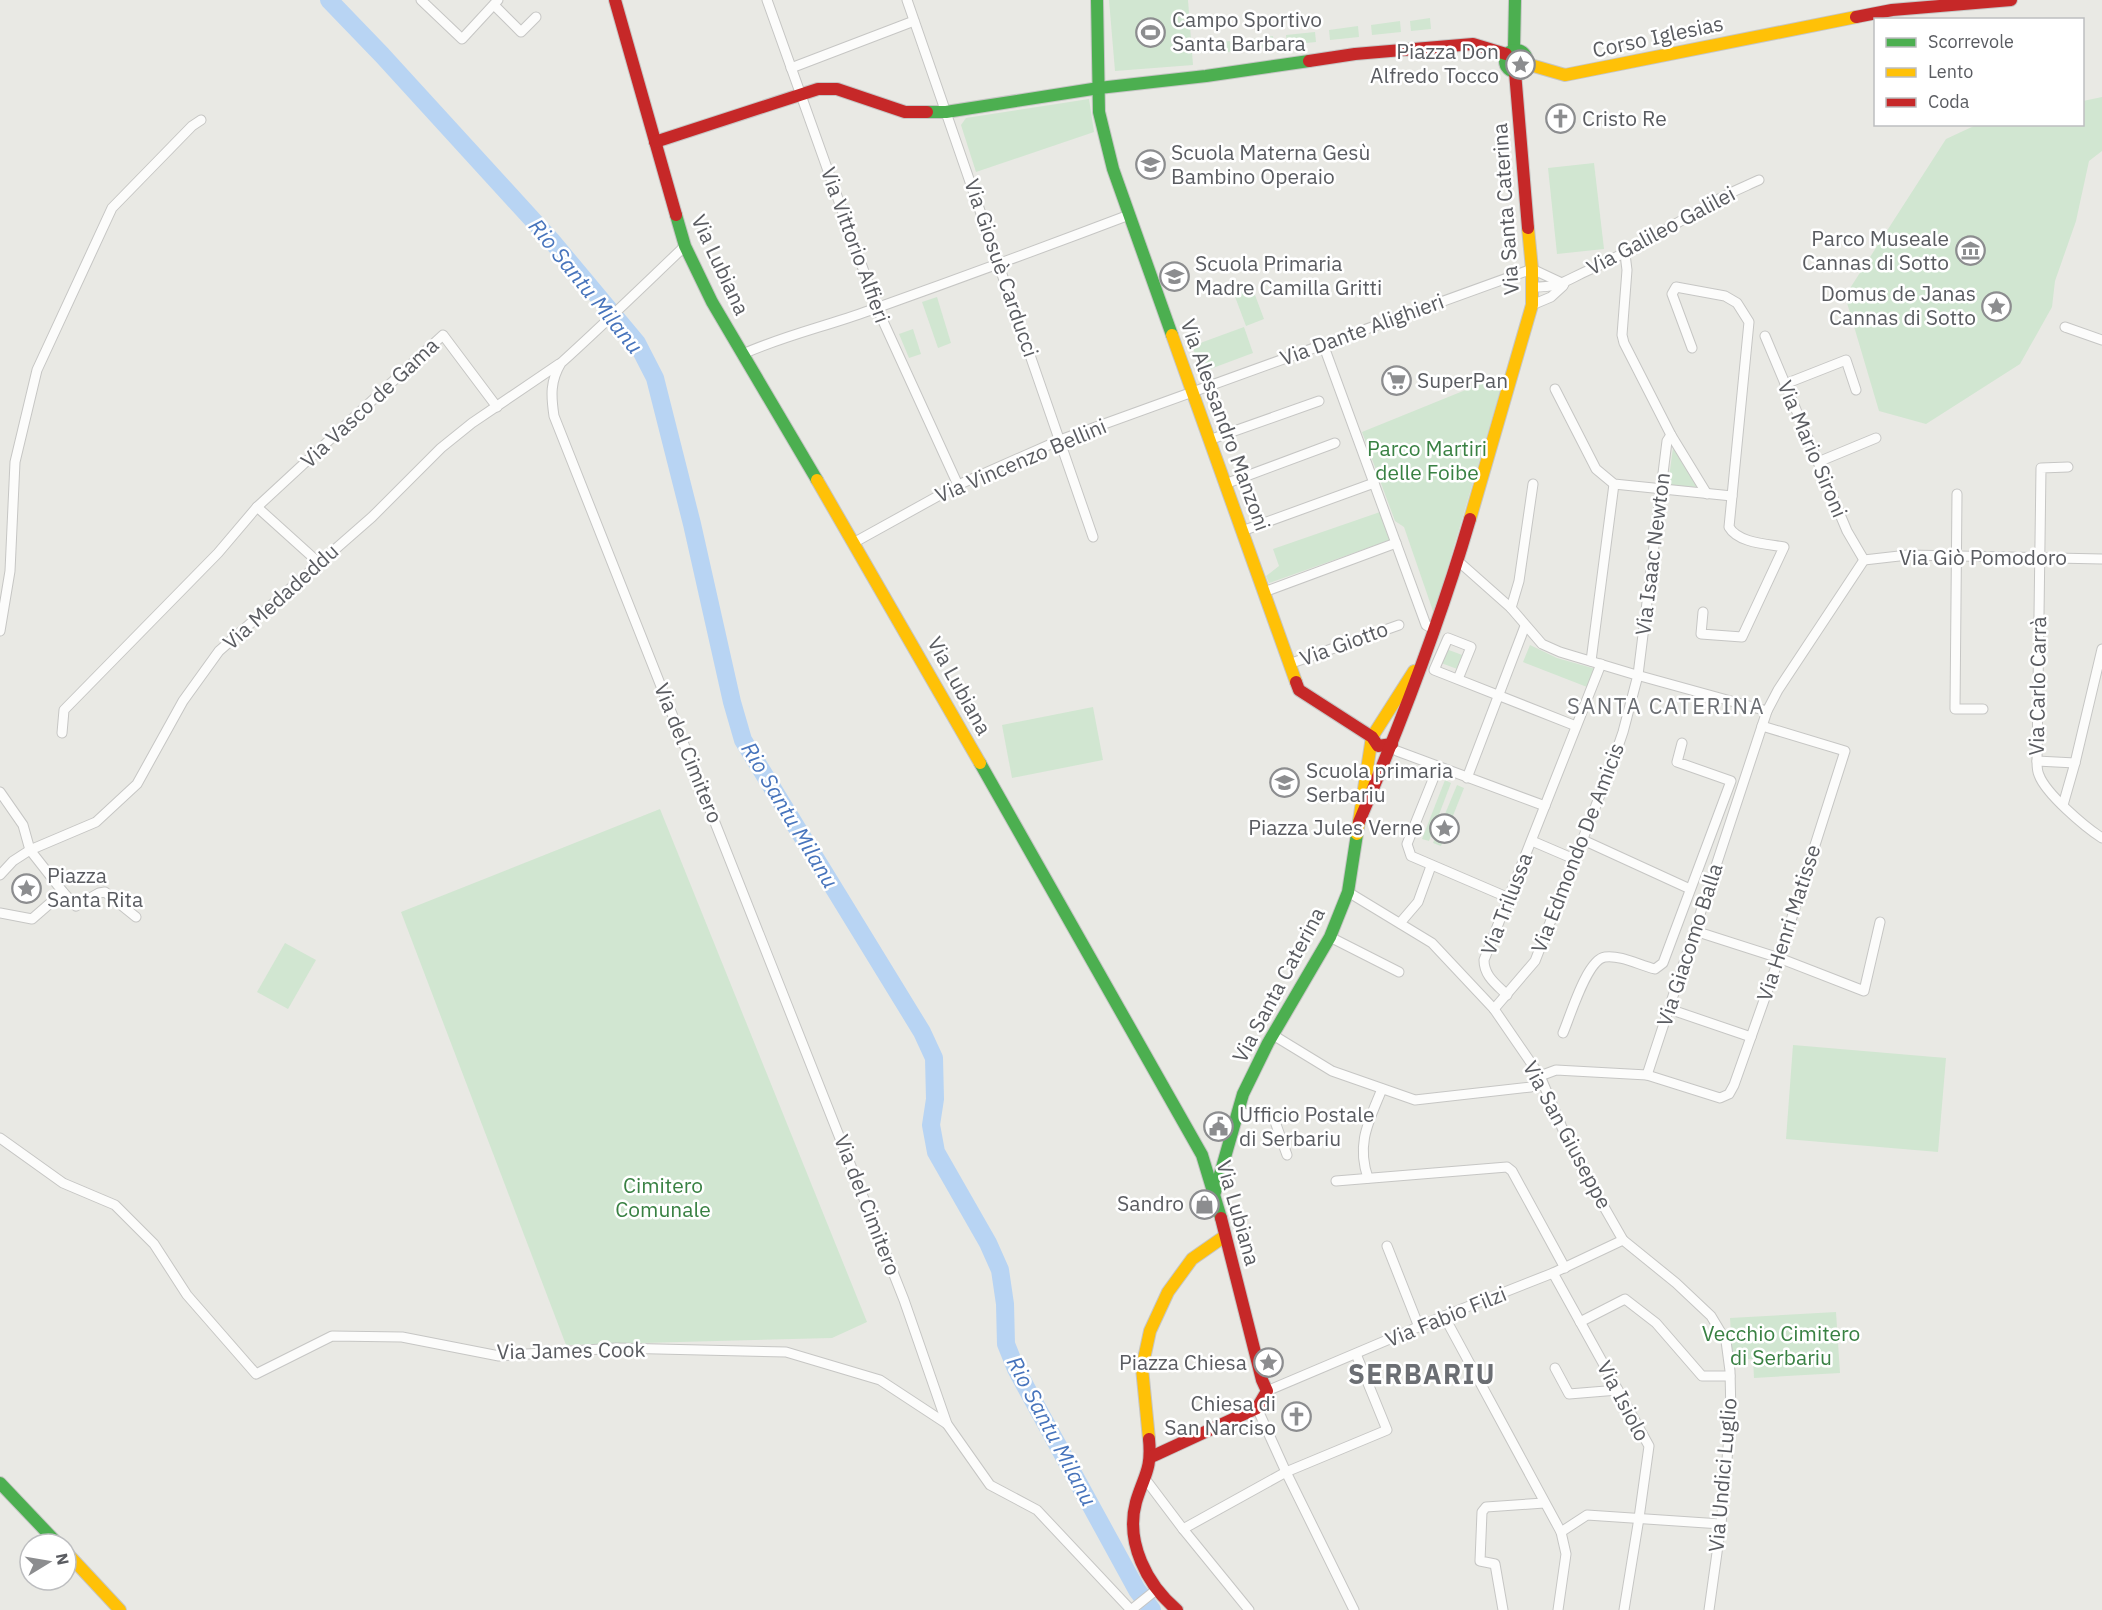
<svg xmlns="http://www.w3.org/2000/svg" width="2102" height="1610" viewBox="0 0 2102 1610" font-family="'IBM Plex Sans',sans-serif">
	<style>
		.green { fill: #d1e6d1 }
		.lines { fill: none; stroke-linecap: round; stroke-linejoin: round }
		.river { stroke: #b8d4f3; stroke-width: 18 }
		.street-casing { stroke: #c6c6c4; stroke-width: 11 }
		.fast-casing { stroke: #c6c6c5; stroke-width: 14 }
		.slow-casing { stroke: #c6c6c5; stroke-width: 14 }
		.jam-casing { stroke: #c6c6c5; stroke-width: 14 }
		.street { stroke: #fcfcfb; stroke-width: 9 }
		.fast { stroke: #4caf50; stroke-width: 12 }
		.slow { stroke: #ffc107; stroke-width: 12 }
		.jam { stroke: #c62828; stroke-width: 12 }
		.labels { text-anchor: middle; stroke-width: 5; stroke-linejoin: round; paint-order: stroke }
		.poi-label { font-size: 21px; fill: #5a5c61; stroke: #fff; text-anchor: start }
		.street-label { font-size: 21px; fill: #5a5c61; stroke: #fff }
		.park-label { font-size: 21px; fill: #398143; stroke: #fff }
		.water-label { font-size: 22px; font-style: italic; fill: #4774bc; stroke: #fff }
		.neighbourhood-label { font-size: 22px; letter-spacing: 1.5px; fill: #6b6e73; stroke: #fff }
		.district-label { font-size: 27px; font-weight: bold; letter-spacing: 1.5px; fill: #6b6e73; stroke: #fff }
	</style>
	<rect width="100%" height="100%" fill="#e9e9e4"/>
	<!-- green -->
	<g class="green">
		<path d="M1109,0h79l5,65 -78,6z"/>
		<path d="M1430,18l1,11 -20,2 -1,-10z"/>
		<path d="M1400,21l1,11 -29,3 -1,-10z"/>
		<path d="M1358,26l1,11 -29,3 -1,-10z"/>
		<path d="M1315,32l1,10 -29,3 -1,-10z"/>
		<path d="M1273,36l1,11 -20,2 -1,-10z"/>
		<path d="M1240,40l1,10 -20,3 -1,-11z"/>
		<path d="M2102,97v54l-13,10 -13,60 -21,60 -3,26 -32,57 -94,60 -47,-13 -34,-115 101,-157 30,-14 106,-1 1,-23z"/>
		<path d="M1089,99l5,33 -118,40 -15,-47 5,-7z"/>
		<path d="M1594,163l10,86 -47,5 -9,-86z"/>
		<path d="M1252,287l12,32 -18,7 -12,-32z"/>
		<path d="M937,297l14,46 -13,5 -16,-46z"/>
		<path d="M1244,327l9,26 -51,19 -10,-26z"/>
		<path d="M913,329l8,25 -12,4 -10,-24z"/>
		<path d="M1505,374l-71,240 -30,-87 -9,-6 -33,-89z"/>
		<path d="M1673,448l24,39 -29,-2z"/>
		<path d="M1380,512l10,28 -121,43 -3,-7 13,-10 -6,-17z"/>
		<path d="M1530,645l27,13 39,11 -9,18 -64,-25z"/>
		<path d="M1446,649l19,7 -5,14 -19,-7z"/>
		<path d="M1093,707l10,53 -91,18 -10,-53z"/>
		<path d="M1445,780l6,3 -22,58 -7,-2z"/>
		<path d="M1457,785l7,3 -23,58 -8,-3z"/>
		<path d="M660,809l207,513 -35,16 -266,7 -165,-433z"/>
		<path d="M285,943l31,17 -28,49 -31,-17z"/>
		<path d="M1793,1045l153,13 -8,94 -152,-13z"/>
		<path d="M1836,1312l4,61 -86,5 -1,-19 -20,1 -3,-42z"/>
	</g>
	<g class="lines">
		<!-- river -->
		<path class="river" d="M329,0l53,55 169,185 86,103 18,35 37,146 40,178 11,38 179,292 12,26 1,41 -4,26 5,27 52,91 12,27 5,34 1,40 10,25 121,221 15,20"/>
		<defs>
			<g id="street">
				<path d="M421,0l41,39 36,-39"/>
				<path d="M767,0l110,308 81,177"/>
				<path d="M907,0l186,537"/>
				<path d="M494,5l27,27 15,-15"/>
				<path d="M791,68l123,-47"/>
				<path d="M685,246c-41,39 -82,79 -124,117 -11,18 -10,33 -7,53l350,884 43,124 43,61 47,25 94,100"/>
				<path d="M1625,254l2,16 -5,65 2,8 47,92 36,59"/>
				<path d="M1533,287c29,0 31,-6 56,-17 44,-19 83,-45 125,-68 14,-9 30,-15 45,-22"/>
				<path d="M1532,305l19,-8 12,-11"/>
				<path d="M2065,327l37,13"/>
				<path d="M1765,336l82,195 17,29"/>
				<path d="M1323,344l103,281 7,4"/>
				<path d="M1692,348l-20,-54 4,-7 49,9 12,7 12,19 -20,205c9,16 38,17 55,20l-42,90 -41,-3 2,-22"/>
				<path d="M743,354c40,-18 84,-28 125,-43 87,-31 174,-63 261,-96"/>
				<path d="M1785,384l61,-24 10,30"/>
				<path d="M1555,389l41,80 18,15 118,12"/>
				<path d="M1209,440l110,-39"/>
				<path d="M1818,462l58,-24"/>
				<path d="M2068,467l-27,1 -4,293c0,4 0,10 2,14 7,19 46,52 63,63"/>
				<path d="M1225,484l110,-41"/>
				<path d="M1957,494l-2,215h28"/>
				<path d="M257,507l61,55"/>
				<path d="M1242,531l132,-48"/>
				<path d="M855,542l103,-57 102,-45 472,-171 32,15"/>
				<path d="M1864,560l44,-5 194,4"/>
				<path d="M1458,561l53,47 31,36 18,8 73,22 134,37"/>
				<path d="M1264,592l132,-49"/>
				<path d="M1511,608l8,-27 14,-97"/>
				<path d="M0,631l10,-60 5,-109 22,-92 75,-162 80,-82 9,-6"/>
				<path d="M1591,661l23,-177"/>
				<path d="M1289,664l110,-39"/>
				<path d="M1458,679l13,-32 -23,-9 -14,32 142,56"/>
				<path d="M62,733l2,-23 154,-157 39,-46 186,-172 54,72"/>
				<path d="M1397,751l148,55"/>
				<path d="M2037,761l38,2"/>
				<path d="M1438,767l-31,77 4,12 98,42"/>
				<path d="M1467,778l58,-152"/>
				<path d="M0,792l23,33 7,25 33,42 13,14 23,-13 6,-1 31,25"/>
				<path d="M2063,805l12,-42 27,-114"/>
				<path d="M1583,840l107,49"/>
				<path d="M1532,841l42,18"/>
				<path d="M0,875l13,-14 17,-11 66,-28 41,-38 46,-83 36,-50 153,-134 69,-69 31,-25 87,-59"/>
				<path d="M1348,892l84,51 62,66 46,67 32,75 51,89 53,43 35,33 15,25 4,30 1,45 -10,108 -12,86"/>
				<path d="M0,913l32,6 31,-27"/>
				<path d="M1400,923l18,-21 13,-36"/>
				<path d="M1695,931l84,27 85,33 16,-69"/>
				<path d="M1330,937l69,35"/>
				<path d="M1507,995c-11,-11 -23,-19 -23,-35l117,-296"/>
				<path d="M1494,1009l41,-48 76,-194 12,-35 15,-57 29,-234 4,-6"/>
				<path d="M1669,1009l82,28"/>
				<path d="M1563,1033c7,-16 24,-74 42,-76 16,-2 34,8 50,12l8,-6 68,-182 -54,-19 5,-19"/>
				<path d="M1273,1035l59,36 83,29 116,-13 9,-11 16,-6 91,5 73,23 9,-4 5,-9 45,-127 66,-207 -83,-25"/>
				<path d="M1647,1075l120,-364 11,-21 86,-130"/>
				<path d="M1238,1113l35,3 14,39"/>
				<path d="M0,1138l63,45 52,22 39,39 33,51 69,79 76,-38 70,1 97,19 117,-8 170,4 94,28 67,44"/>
				<path d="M1368,1178c-12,-35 1,-57 14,-89"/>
				<path d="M1336,1181l171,-14 5,4 53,97"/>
				<path d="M1387,1246l32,81"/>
				<path d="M1553,1273l96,173 -10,72 -15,92"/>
				<path d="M1444,1316l117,216 5,22 -8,56"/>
				<path d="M1580,1322l45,-23 31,24 46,53h28"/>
				<path d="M1555,1368l14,26 49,-4"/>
				<path d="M1267,1391l177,-75 109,-43 70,-33"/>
				<path d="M1257,1408l29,64 68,138"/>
				<path d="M1146,1480l37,49 66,81"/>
				<path d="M1183,1529l103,-57 101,-42 -31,-76"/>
				<path d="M1561,1532l26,-17 134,9"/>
				<path d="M1131,1610l25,-20"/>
				<path d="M1503,1610l-8,-46 -15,-3 2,-49 4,-5 58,-4"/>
			</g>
			<g id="fast">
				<path d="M1097,0l2,112 14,57 59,166"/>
				<path d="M1514,49l1,-49"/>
				<circle cx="1516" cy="61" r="11"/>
				<path d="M927,112h19l153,-24 107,-12 103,-15"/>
				<path d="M676,215l9,31 27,56 105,178"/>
				<path d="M980,763l222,392 19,63"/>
				<path d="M1215,1192l28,-98 25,-51 62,-106 18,-45 9,-58"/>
				<path d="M0,1483l58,61"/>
			</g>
			<g id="slow">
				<path d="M1527,64l38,11 291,-58"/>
				<path d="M1172,335l124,347"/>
				<path d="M817,480l163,283"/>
				<path d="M1470,519l62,-214v-36l-4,-41"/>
				<path d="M1357,834l15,-97 42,-66"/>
				<path d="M1149,1439l-7,-71 8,-37 18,-39 24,-33 33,-23"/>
				<path d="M66,1552l54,58"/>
			</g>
			<g id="jam">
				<path d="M615,0l61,215"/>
				<path d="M1856,17l36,-7 119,-10"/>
				<path d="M1309,61l46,-7 118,-10 33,10"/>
				<path d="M1515,72l13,156"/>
				<path d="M655,142l163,-53h19l68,23h22"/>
				<path d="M1296,682l3,8 73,47 6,9 14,-2"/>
				<path d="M1359,822c42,-99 81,-200 111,-303"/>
				<path d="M1149,1439c3,31 -5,36 -13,63 -11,40 11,83 41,108"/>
				<path d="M1151,1457l106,-49 10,-17 -5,-11 -41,-162"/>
			</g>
		</defs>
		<!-- street casing -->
		<use href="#street" class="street-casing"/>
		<!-- fast casing -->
		<use href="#fast" class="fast-casing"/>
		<!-- slow casing -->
		<use href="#slow" class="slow-casing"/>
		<!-- jam casing -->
		<use href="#jam" class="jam-casing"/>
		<!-- street -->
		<use href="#street" class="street"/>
		<!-- fast -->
		<use href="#fast" class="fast"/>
		<!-- slow -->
		<use href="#slow" class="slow"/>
		<!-- jam -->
		<use href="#jam" class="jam"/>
	</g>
	<!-- icons -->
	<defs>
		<symbol id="stadium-ring" viewBox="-11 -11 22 22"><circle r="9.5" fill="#fff" stroke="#8c8d8f" stroke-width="1.5"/><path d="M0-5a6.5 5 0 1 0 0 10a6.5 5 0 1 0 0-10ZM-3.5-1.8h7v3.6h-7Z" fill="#8c8d8f"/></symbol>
		<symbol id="sight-ring" viewBox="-11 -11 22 22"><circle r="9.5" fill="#fff" stroke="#8c8d8f" stroke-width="1.5"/><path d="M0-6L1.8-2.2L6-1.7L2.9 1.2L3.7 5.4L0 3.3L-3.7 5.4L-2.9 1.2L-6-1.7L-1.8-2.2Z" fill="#8c8d8f"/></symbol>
		<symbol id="church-ring" viewBox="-11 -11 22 22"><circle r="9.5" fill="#fff" stroke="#8c8d8f" stroke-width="1.5"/><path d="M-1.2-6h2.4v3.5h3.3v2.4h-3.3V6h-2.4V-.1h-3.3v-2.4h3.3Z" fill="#8c8d8f"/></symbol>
		<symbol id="school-ring" viewBox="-11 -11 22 22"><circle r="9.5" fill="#fff" stroke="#8c8d8f" stroke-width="1.5"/><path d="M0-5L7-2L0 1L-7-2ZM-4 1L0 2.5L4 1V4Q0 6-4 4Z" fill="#8c8d8f"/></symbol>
		<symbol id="museum-ring" viewBox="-11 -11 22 22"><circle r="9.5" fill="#fff" stroke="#8c8d8f" stroke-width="1.5"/><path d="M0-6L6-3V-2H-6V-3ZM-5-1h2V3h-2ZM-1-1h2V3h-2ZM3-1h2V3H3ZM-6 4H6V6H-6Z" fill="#8c8d8f"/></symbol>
		<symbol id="supermarket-ring" viewBox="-11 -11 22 22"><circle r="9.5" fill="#fff" stroke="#8c8d8f" stroke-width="1.5"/><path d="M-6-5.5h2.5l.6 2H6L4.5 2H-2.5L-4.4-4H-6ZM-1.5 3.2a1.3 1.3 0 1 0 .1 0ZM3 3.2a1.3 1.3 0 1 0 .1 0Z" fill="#8c8d8f"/></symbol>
		<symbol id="civic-ring" viewBox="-11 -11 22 22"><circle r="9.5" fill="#fff" stroke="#8c8d8f" stroke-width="1.5"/><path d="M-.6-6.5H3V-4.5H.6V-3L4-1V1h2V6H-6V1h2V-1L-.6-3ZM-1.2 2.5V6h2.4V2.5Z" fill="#8c8d8f"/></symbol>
		<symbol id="shop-ring" viewBox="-11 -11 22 22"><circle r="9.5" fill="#fff" stroke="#8c8d8f" stroke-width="1.5"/><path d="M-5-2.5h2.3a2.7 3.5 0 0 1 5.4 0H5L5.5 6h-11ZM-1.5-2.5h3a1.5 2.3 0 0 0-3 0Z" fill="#8c8d8f"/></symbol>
	</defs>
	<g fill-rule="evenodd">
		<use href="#stadium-ring" x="1134" y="16" width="33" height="33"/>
		<use href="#sight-ring" x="1504" y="48" width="33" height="33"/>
		<use href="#church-ring" x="1544" y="102" width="33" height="33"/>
		<use href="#school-ring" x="1134" y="148" width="33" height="33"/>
		<use href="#museum-ring" x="1954" y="234" width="33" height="33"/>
		<use href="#school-ring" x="1158" y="260" width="33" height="33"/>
		<use href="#sight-ring" x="1980" y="290" width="33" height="33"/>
		<use href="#supermarket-ring" x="1380" y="364" width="33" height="33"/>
		<use href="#school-ring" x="1268" y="766" width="33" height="33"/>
		<use href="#sight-ring" x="1428" y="812" width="33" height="33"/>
		<use href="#sight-ring" x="10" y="872" width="33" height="33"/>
		<use href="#civic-ring" x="1202" y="1110" width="33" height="33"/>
		<use href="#shop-ring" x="1188" y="1188" width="33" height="33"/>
		<use href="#sight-ring" x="1252" y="1346" width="33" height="33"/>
		<use href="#church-ring" x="1280" y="1400" width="33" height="33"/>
	</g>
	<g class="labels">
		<!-- poi labels -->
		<g class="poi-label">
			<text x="1172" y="27">Campo Sportivo<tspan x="1172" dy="24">Santa Barbara</tspan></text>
			<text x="1499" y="59" text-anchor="end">Piazza Don<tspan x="1499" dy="24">Alfredo Tocco</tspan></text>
			<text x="1582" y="126">Cristo Re</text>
			<text x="1171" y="160">Scuola Materna Gesù<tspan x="1171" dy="24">Bambino Operaio</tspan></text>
			<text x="1949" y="246" text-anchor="end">Parco Museale<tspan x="1949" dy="24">Cannas di Sotto</tspan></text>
			<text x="1195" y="271">Scuola Primaria<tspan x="1195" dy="24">Madre Camilla Gritti</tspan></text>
			<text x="1976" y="301" text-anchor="end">Domus de Janas<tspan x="1976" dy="24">Cannas di Sotto</tspan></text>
			<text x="1417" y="388">SuperPan</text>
			<text x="1306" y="778">Scuola primaria<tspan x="1306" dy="24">Serbariu</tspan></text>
			<text x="1423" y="835" text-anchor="end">Piazza Jules Verne</text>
			<text x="47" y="883">Piazza<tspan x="47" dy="24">Santa Rita</tspan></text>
			<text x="1239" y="1122">Ufficio Postale<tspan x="1239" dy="24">di Serbariu</tspan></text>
			<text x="1184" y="1211" text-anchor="end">Sandro</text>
			<text x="1247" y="1370" text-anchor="end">Piazza Chiesa</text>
			<text x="1276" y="1411" text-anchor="end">Chiesa di<tspan x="1276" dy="24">San Narciso</tspan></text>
		</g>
		<!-- street labels -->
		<g class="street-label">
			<text transform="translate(1658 37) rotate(-12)" y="7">Corso Iglesias</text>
			<text transform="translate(1506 209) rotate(-94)" y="7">Via Santa Caterina</text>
			<text transform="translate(1661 231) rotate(-28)" y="7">Via Galileo Galilei</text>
			<text transform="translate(855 245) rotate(70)" y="7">Via Vittorio Alfieri</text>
			<text transform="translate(720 265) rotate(65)" y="7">Via Lubiana</text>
			<text transform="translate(1001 268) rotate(71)" y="7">Via Giosuè Carducci</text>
			<text transform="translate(1362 330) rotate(-20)" y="7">Via Dante Alighieri</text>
			<text transform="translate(370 403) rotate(-43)" y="7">Via Vasco de Gama</text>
			<text transform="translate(1225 425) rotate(70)" y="7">Via Alessandro Manzoni</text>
			<text transform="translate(1812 449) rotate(67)" y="7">Via Mario Sironi</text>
			<text transform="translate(1021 461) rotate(-23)" y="7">Via Vincenzo Bellini</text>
			<text transform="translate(1653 554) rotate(-83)" y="7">Via Isaac Newton</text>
			<text x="1983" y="565">Via Giò Pomodoro</text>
			<text transform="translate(281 597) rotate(-42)" y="7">Via Medadeddu</text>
			<text transform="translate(1344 644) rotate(-20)" y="7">Via Giotto</text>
			<text transform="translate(959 686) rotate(61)" y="7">Via Lubiana</text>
			<text transform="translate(2038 686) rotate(-89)" y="7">Via Carlo Carrà</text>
			<text transform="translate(688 753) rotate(68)" y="7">Via del Cimitero</text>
			<text transform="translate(1578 848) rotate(-69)" y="7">Via Edmondo De Amicis</text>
			<text transform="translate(1507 904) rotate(-69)" y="7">Via Trilussa</text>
			<text transform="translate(1789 923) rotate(-72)" y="7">Via Henri Matisse</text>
			<text transform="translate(1690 945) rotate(-72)" y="7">Via Giacomo Balla</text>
			<text transform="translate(1279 985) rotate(-62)" y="7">Via Santa Caterina</text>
			<text transform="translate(1567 1135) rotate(62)" y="7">Via San Giuseppe</text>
			<text transform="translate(867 1205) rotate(69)" y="7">Via del Cimitero</text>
			<text transform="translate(1238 1213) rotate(74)" y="7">Via Lubiana</text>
			<text transform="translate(1446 1317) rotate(-22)" y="7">Via Fabio Filzi</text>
			<text transform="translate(571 1351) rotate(-1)" y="7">Via James Cook</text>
			<text transform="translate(1623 1401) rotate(62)" y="7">Via Isiolo</text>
			<text transform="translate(1723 1475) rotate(-85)" y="7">Via Undici Luglio</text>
		</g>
		<!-- park labels -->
		<g class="park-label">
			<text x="1427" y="456">Parco Martiri<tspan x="1427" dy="24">delle Foibe</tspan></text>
			<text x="663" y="1193">Cimitero<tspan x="663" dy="24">Comunale</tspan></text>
			<text x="1781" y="1341">Vecchio Cimitero<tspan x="1781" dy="24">di Serbariu</tspan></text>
		</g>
		<!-- water labels -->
		<g class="water-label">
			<text transform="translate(586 286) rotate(51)" y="8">Rio Santu Milanu</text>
			<text transform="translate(790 815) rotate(59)" y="8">Rio Santu Milanu</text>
			<text transform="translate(1052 1431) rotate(62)" y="8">Rio Santu Milanu</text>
		</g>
		<!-- neighbourhood labels -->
		<g class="neighbourhood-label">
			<text x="1666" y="714">SANTA CATERINA</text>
		</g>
		<!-- district labels -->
		<g class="district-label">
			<text x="1422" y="1384">SERBARIU</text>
		</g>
	</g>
	<!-- legend -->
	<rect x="1874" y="18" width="210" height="108" fill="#ffffff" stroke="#bdbec0" stroke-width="1.5"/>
	<rect x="1886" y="38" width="30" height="9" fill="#4caf50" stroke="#bdbec0" stroke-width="1.5"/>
	<text x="1928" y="48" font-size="18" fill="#5a5c61">Scorrevole</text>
	<rect x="1886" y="68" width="30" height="9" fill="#ffc107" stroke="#bdbec0" stroke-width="1.5"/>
	<text x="1928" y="78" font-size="18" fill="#5a5c61">Lento</text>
	<rect x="1886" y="98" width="30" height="9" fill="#c62828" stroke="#bdbec0" stroke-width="1.5"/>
	<text x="1928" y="108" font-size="18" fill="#5a5c61">Coda</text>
	<!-- north arrow -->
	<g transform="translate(48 1562) rotate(79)"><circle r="28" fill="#ffffff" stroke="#bdbec0" stroke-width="1.5"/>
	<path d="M0-4.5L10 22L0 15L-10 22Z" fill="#8c8d8f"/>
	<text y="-9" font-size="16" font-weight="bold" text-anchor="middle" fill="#5a5c61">N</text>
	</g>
</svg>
